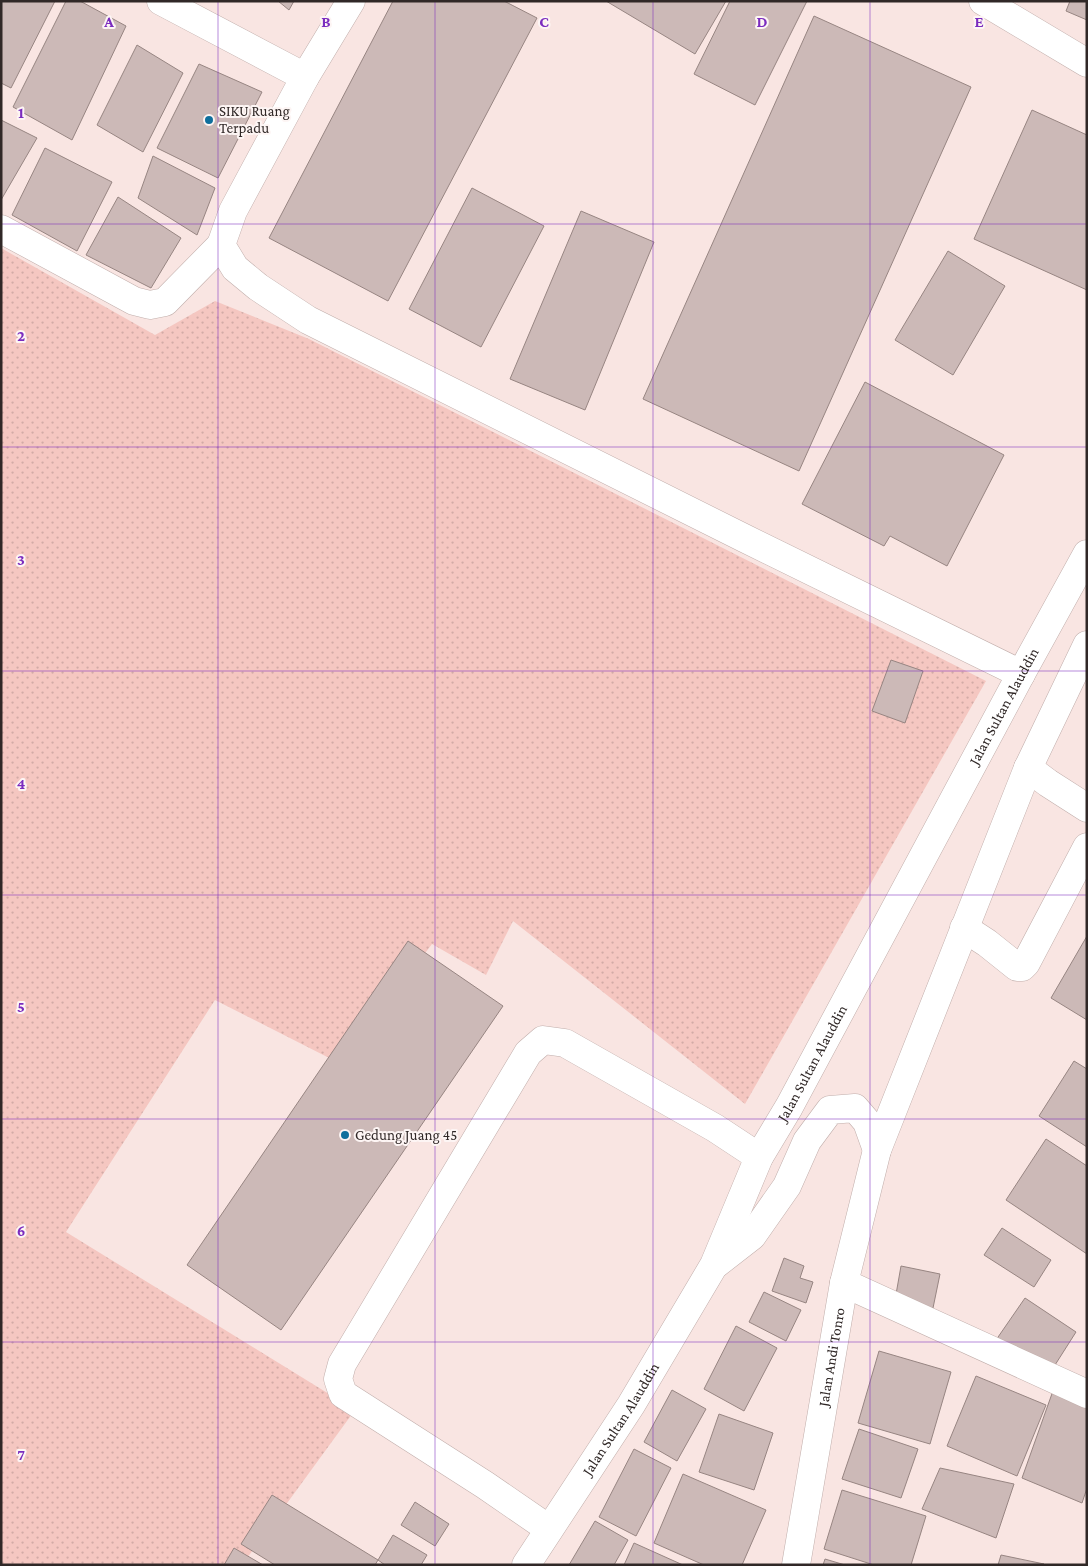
<svg xmlns="http://www.w3.org/2000/svg" width="1088" height="1566" viewBox="0 0 1088 1566" font-family="'Crimson Pro',serif">
	<style>
		.grass { fill: url(#grass-dots) }
		.building { fill: #ccb9b7; stroke: #978582 }
		.lines { fill: none; stroke-linecap: round; stroke-linejoin: round }
		.minor-casing { stroke: #c1aeab; stroke-width: 29 }
		.major-casing { stroke: #c1aeab; stroke-width: 29 }
		.minor { stroke: #fff; stroke-width: 28 }
		.major { stroke: #fff; stroke-width: 28 }
		.grid { fill: none; stroke: #7b2cbf; stroke-width: 1; stroke-opacity: 0.55 }
		.poi-dot { fill: #0f6f9d; stroke: #fdf5f4; stroke-width: 2 }
		.labels { text-anchor: middle; stroke-width: 4; stroke-linejoin: round; paint-order: stroke }
		.poi-label { font-size: 15px; fill: #302827; stroke: #fdf5f4; text-anchor: start }
		.street-label { font-size: 15px; fill: #302827; stroke: #fdf5f4 }
		.grid-label { font-size: 16px; text-anchor: middle; font-weight: bold; fill: #7b2cbf; stroke: #fdf5f4; stroke-width: 4; stroke-linejoin: round; paint-order: stroke }
	</style>
	<defs>
		<pattern id="grass-dots" width="8" height="8" patternUnits="userSpaceOnUse" patternTransform="scale(1.25)"><rect width="8" height="8" fill="#f5c7c1"/><path d="M2 2h.1M6 6h.1" fill="none" stroke="#d2aba6" stroke-width="1.8" stroke-linecap="round"/></pattern>
	</defs>
	<rect width="100%" height="100%" fill="#f9e5e2"/>
	<!-- grass -->
	<path class="grass" d="M1,248l154,87 60,-34 94,38 677,342 -241,423 -232,-183 -27,54 -54,-31 -91,120 -126,-64 -149,232 289,178 -113,155h-241z"/>
	<!-- building -->
	<g class="building">
		<path d="M1,1h54l-44,87 -10,-5z"/>
		<path d="M66,1h14l46,25 -54,114 -59,-33z"/>
		<path d="M278,1h16l-5,9z"/>
		<path d="M393,1h111l33,17 -149,283 -119,-63z"/>
		<path d="M606,1h120l-31,53z"/>
		<path d="M730,1h77l-52,104 -61,-31z"/>
		<path d="M1070,1h17v19l-21,-9z"/>
		<path d="M814,16l157,71 -172,384 -156,-72z"/>
		<path d="M137,45l46,28 -40,79 -46,-27z"/>
		<path d="M199,64l63,28 -44,86 -61,-30z"/>
		<path d="M1032,110l55,25v155l-113,-51z"/>
		<path d="M1,120l36,18 -36,62z"/>
		<path d="M45,148l67,34 -35,69 -65,-36z"/>
		<path d="M153,156l62,32 -18,47 -59,-37z"/>
		<path d="M472,188l72,38 -63,121 -72,-38z"/>
		<path d="M118,197l63,41 -30,50 -65,-33z"/>
		<path d="M581,211l73,31 -69,168 -75,-31z"/>
		<path d="M948,251l57,35 -52,89 -58,-35z"/>
		<path d="M865,382l139,73 -57,111 -57,-30 -6,10 -82,-42z"/>
		<path d="M891,660l32,11 -18,52 -33,-12z"/>
		<path d="M1087,936v84l-36,-22z"/>
		<path d="M408,941l95,65 -222,324 -94,-65z"/>
		<path d="M1074,1061l13,8v78l-48,-31z"/>
		<path d="M1046,1139l41,27v88l-81,-54z"/>
		<path d="M1002,1228l49,32 -17,27 -50,-32z"/>
		<path d="M784,1258l20,8 -4,12 13,4 -7,21 -34,-12z"/>
		<path d="M901,1266l39,8 -7,34 -38,-8z"/>
		<path d="M764,1292l37,18 -15,31 -37,-19z"/>
		<path d="M1025,1298l51,34 -28,44 -52,-36z"/>
		<path d="M736,1326l41,22 -33,63 -40,-22z"/>
		<path d="M879,1351l72,21 -21,72 -72,-21z"/>
		<path d="M976,1376l70,29 -29,71 -70,-30z"/>
		<path d="M1054,1388l33,15v85l-5,15 -60,-25z"/>
		<path d="M672,1390l34,19 -29,52 -33,-19z"/>
		<path d="M719,1414l54,19 -19,57 -55,-18z"/>
		<path d="M859,1429l59,20 -17,49 -59,-19z"/>
		<path d="M634,1449l37,19 -35,68 -37,-19z"/>
		<path d="M940,1468l74,16 -18,54 -74,-29z"/>
		<path d="M683,1474l83,36 -24,55h-38l-50,-22z"/>
		<path d="M842,1490l84,26 -15,49h-37l-50,-16z"/>
		<path d="M272,1495l106,65 -3,5h-100l-34,-21z"/>
		<path d="M415,1502l34,22 -14,22 -34,-21z"/>
		<path d="M595,1521l33,19 -14,25h-45z"/>
		<path d="M393,1535l34,20 -6,10h-36l-7,-5z"/>
		<path d="M634,1543l49,22h-59z"/>
		<path d="M234,1548l29,17h-39z"/>
		<path d="M1001,1555l43,9 -46,1z"/>
		<path d="M825,1559l20,6h-22z"/>
	</g>
	<g class="lines">
		<defs>
			<g id="minor">
				<path d="M161,1l144,76"/>
				<path d="M351,1l-46,76 -72,134 -12,34 14,23 23,19 50,33 436,218 277,136"/>
				<path d="M983,1l104,62"/>
				<path d="M1,229l133,72 16,4 15,-3 56,-57"/>
				<path d="M1028,768l20,15 39,25"/>
				<path d="M964,928l23,15 30,24h5l4,-4 61,-116"/>
				<path d="M844,1283l243,111"/>
				<path d="M549,1529l-64,-44 -142,-91 -5,-15 4,-15 186,-311 15,-13 22,3 150,85 44,29"/>
			</g>
			<g id="major">
				<path d="M716,1264l36,-28 35,-50 20,-45 23,-31 25,-2 12,14 10,28"/>
				<path id="s1" d="M526,1565l105,-160 83,-140 45,-108 30,-50 232,-433 66,-120"/>
				<path id="s2" d="M796,1565l48,-282 33,-133 151,-382 59,-123"/>
			</g>
		</defs>
		<!-- minor casing -->
		<use href="#minor" class="minor-casing"/>
		<!-- major casing -->
		<use href="#major" class="major-casing"/>
		<!-- minor -->
		<use href="#minor" class="minor"/>
		<!-- major -->
		<use href="#major" class="major"/>
	</g>
	<!-- grid -->
	<path class="grid" d="M218,1v1564M435,1v1564M653,1v1564M870,1v1564M1,224h1086M1,447h1086M1,671h1086M1,895h1086M1,1119h1086M1,1342h1086"/>
	<!-- markers -->
	<g class="poi-dot">
		<circle cx="209" cy="120" r="5"/>
		<circle cx="345" cy="1135" r="5"/>
	</g>
	<g class="labels">
		<!-- poi labels -->
		<g class="poi-label">
			<text x="219" y="116">SIKU Ruang<tspan x="219" dy="17">Terpadu</tspan></text>
			<text x="355" y="1140">Gedung Juang 45</text>
		</g>
		<!-- street labels -->
		<g class="street-label">
			<text dy="5" stroke="none"><textPath href="#s1" startOffset="984">Jalan Sultan Alauddin</textPath></text>
			<text dy="5" stroke="none"><textPath href="#s1" startOffset="579">Jalan Sultan Alauddin</textPath></text>
			<text dy="5" stroke="none"><textPath href="#s2" startOffset="211">Jalan Andi Tonro</textPath></text>
			<text dy="5" stroke="none"><textPath href="#s1" startOffset="174">Jalan Sultan Alauddin</textPath></text>
		</g>
	</g>
	<g class="grid-label">
		<text x="109" y="27">A</text>
		<text x="326" y="27">B</text>
		<text x="544" y="27">C</text>
		<text x="762" y="27">D</text>
		<text x="979" y="27">E</text>
		<text x="21" y="118">1</text>
		<text x="21" y="341">2</text>
		<text x="21" y="565">3</text>
		<text x="21" y="789">4</text>
		<text x="21" y="1012">5</text>
		<text x="21" y="1236">6</text>
		<text x="21" y="1460">7</text>
	</g>
	<!-- border -->
	<rect width="1088" height="1566" fill="none" stroke="#302827" stroke-width="5"/>
</svg>
